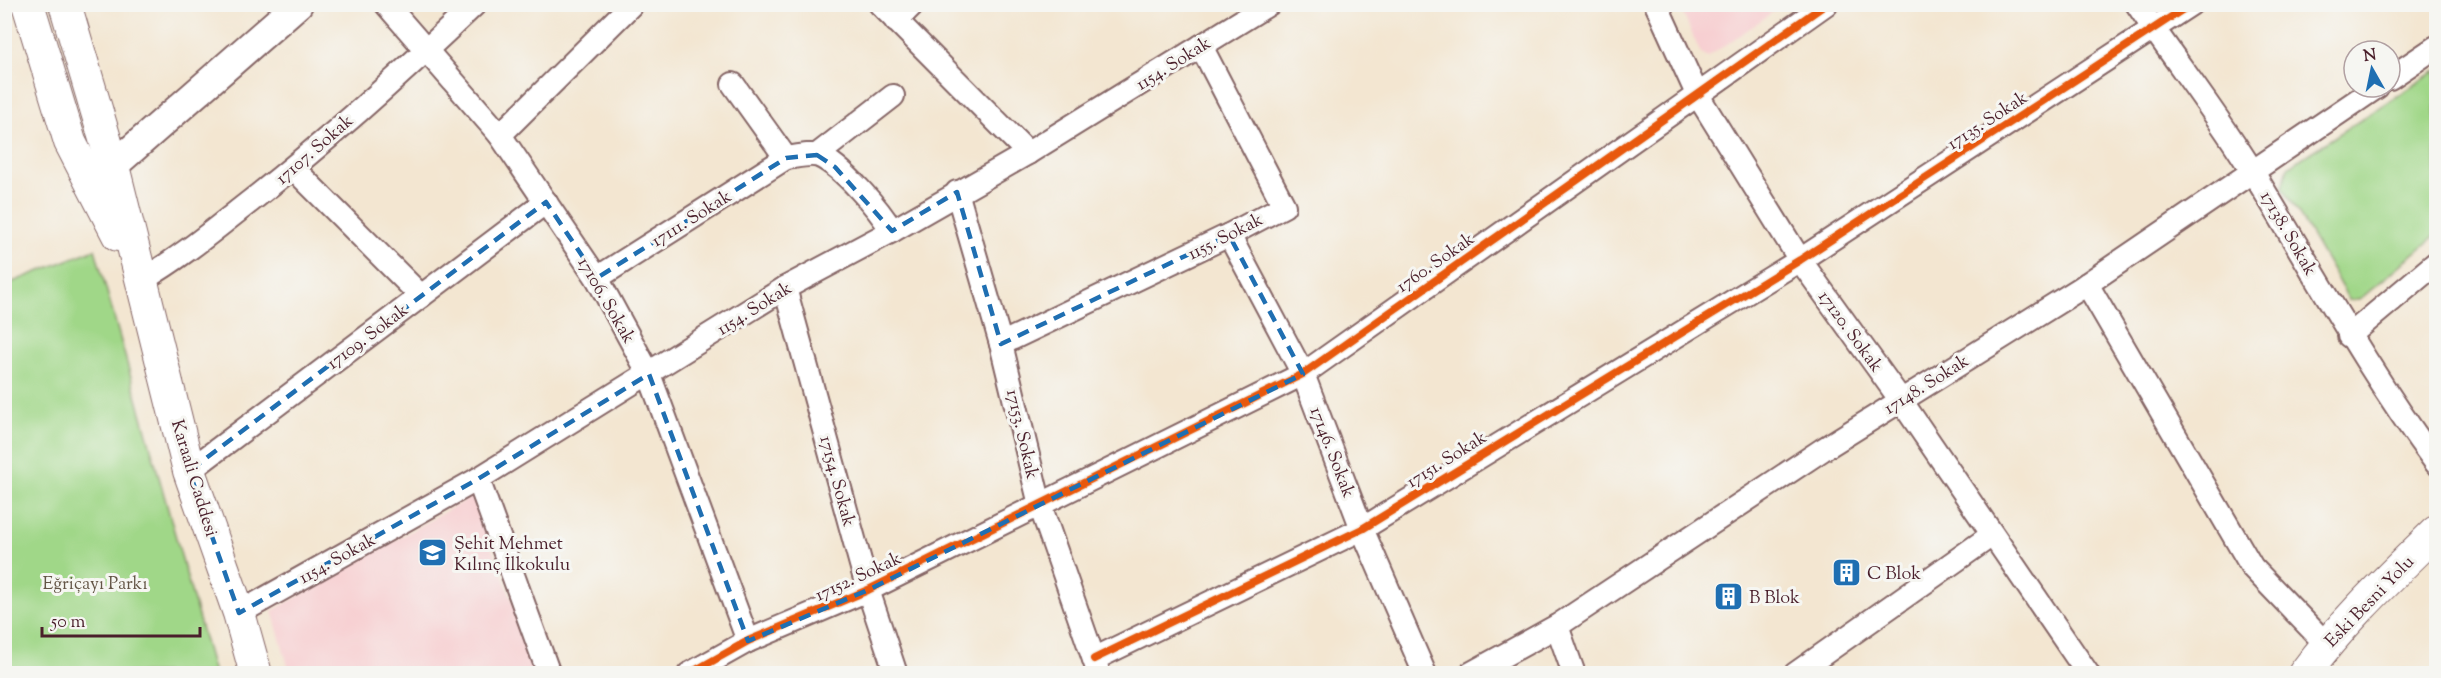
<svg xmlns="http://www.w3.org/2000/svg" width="2441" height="678" viewBox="0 0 2441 678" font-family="'Sorts Mill Goudy',serif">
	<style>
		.built { fill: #f7cfd1 }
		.green { fill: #a0d788; stroke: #757b5a; stroke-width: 1.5 }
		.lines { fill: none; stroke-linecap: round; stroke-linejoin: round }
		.minor-casing { stroke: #856565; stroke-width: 26 }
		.tertiary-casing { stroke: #856565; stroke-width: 32 }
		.secondary-casing { stroke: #856565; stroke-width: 34 }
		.minor { stroke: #fff; stroke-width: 22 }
		.tertiary { stroke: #fff; stroke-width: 28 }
		.secondary { stroke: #fff; stroke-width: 32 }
		.cycleway-casing { stroke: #f6f6f2; stroke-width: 11 }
		.cycleway { stroke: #e8590c; stroke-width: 8 }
		.marked { fill: none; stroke: #1f6fb2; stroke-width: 4.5; stroke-dasharray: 12 8; stroke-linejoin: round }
		.labels { text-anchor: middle; stroke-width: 6; stroke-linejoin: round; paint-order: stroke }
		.street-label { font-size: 18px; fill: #4a1f2b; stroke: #f6f6f2 }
		.poi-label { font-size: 18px; fill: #4a1f2b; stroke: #f6f6f2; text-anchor: start }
		.park-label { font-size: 18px; fill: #645647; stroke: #f6f6f2 }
	</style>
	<rect width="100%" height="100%" fill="#f6f6f2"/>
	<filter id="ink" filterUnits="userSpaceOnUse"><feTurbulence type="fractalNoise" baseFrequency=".0167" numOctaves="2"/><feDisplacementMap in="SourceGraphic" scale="12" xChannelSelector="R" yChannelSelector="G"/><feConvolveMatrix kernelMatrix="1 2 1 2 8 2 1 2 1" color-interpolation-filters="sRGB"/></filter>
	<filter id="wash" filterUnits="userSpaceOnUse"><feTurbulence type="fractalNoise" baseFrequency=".008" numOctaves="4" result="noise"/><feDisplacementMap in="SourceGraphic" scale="24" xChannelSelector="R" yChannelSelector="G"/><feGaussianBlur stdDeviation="1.35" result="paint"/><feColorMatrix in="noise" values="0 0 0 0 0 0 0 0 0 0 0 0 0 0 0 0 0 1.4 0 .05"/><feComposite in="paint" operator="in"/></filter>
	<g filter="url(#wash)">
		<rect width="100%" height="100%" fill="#f3e6d1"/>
		<!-- built -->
		<g class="built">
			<path d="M1679,5h104l-75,52 -7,-3z"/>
			<path d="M472,496l68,177h-250l-18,-62z"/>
		</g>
		<!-- green -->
		<g class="green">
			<path d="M2436,71v164l-77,65h-10l-66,-113 5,-20z"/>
			<path d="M95,249l119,424h-209v-388z"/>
		</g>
	</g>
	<g filter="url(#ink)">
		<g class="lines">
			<defs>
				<g id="minor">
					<path d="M386,4l114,131 97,143 52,96 99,267"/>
					<path d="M880,4l148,149"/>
					<path d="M1656,4l41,90 103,166 100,139 188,275"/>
					<path d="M2137,4c38,57 81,111 117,170 60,98 114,197 182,289"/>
					<path d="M896,21l17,-17"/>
					<path d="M2390,78l46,-31"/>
					<path d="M733,84l53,74c9,-1 25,-5 33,-2 23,10 61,54 73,75"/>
					<path d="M500,135l132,-131"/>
					<path d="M817,155l76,-59"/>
					<path d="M293,168l128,128"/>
					<path d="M957,192l44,152 39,161 59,169"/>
					<path d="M1229,235l74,139 59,155 63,145"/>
					<path d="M597,278l189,-120"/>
					<path d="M142,280c40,-23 74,-52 110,-80 78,-61 151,-127 223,-196"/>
					<path d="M2087,284l165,283 74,77"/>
					<path d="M785,288l83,302 28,84"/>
					<path d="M2349,336l87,-73"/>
					<path d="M1001,344l228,-109 55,-29 -83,-160"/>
					<path d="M189,471l357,-269"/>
					<path d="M478,479l71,195"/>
					<path d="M239,613l239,-134 307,-191 107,-57 136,-78 241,-149"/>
					<path d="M1557,626l17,48"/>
					<path d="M1094,659l268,-130 438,-269 391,-256"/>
					<path d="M689,674l59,-33 120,-51 435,-216 523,-370"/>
					<path d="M1470,674l87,-48 265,-176 259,-162 296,-201"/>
					<path d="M1795,674l197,-139"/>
				</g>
				<path id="tertiary" d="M113,166l185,-162"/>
				<g id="secondary">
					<path d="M28,4l42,138 48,93"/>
					<path d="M65,4l48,162 76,305 50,142 17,61"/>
					<path d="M2304,674c39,-53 86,-97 132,-142"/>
				</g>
			</defs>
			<!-- minor casing -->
			<use href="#minor" class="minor-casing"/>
			<!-- tertiary casing -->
			<use href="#tertiary" class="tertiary-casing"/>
			<!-- secondary casing -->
			<use href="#secondary" class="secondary-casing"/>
			<!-- minor -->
			<use href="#minor" class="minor"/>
			<!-- tertiary -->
			<use href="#tertiary" class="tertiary"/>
			<!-- secondary -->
			<use href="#secondary" class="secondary"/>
			<defs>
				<g id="cycleway">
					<path d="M1094,659l268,-130 438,-269 391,-256"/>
					<path d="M689,674l59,-33 120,-51 435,-216 523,-370"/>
				</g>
			</defs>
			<!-- cycleway casing -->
			<use href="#cycleway" class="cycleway-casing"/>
			<!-- cycleway -->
			<use href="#cycleway" class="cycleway"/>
		</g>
	</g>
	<!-- marked area -->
	<path class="marked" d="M817,155l18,12 57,64 65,-39 44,152 228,-109 74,139 -435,216 -120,51 -99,-267 -171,105 -239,134 -50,-142 357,-269 51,76 189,-120z"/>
	<!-- icons -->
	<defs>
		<symbol id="school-square" viewBox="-11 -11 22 22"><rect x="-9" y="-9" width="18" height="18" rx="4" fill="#1f6fb2" stroke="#f6f6f2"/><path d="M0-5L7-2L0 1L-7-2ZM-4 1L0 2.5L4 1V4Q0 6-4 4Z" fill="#fff"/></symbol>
		<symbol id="building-square" viewBox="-11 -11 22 22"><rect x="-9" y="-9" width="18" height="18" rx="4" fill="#1f6fb2" stroke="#f6f6f2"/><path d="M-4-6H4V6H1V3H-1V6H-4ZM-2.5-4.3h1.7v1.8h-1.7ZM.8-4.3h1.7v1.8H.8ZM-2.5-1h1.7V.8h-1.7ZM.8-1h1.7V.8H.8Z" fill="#fff"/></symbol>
	</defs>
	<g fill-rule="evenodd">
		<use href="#school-square" x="416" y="536" width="33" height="33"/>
		<use href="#building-square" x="1830" y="556" width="33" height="33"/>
		<use href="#building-square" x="1712" y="580" width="33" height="33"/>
	</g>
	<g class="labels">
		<!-- street labels -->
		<g class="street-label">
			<text transform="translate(1173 63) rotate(-32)" y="6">1154. Sokak</text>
			<text transform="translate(1987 120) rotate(-33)" y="6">17135. Sokak</text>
			<text transform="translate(314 149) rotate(-41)" y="6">17107. Sokak</text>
			<text transform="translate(691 218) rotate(-32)" y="6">17111. Sokak</text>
			<text transform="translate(2289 233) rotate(60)" y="6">17138. Sokak</text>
			<text transform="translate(1225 236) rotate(-27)" y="6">1155. Sokak</text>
			<text transform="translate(1435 262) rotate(-35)" y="6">1760. Sokak</text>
			<text transform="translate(607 300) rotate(60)" y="6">17106. Sokak</text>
			<text transform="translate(754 308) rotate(-32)" y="6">1154. Sokak</text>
			<text transform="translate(1851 331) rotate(54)" y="6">17120. Sokak</text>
			<text transform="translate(367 336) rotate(-37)" y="6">17109. Sokak</text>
			<text transform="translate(1926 384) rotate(-32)" y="6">17148. Sokak</text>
			<text transform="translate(1023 434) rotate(77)" y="6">17153. Sokak</text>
			<text transform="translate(1333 452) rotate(69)" y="6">17146. Sokak</text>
			<text transform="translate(1446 459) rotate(-32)" y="6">17151. Sokak</text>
			<text transform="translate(195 478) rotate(73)" y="6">Karaali Caddesi</text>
			<text transform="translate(838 481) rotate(75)" y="6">17154. Sokak</text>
			<text transform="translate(337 558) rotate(-29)" y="6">1154. Sokak</text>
			<text transform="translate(858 576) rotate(-25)" y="6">17152. Sokak</text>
			<text transform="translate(2369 601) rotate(-46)" y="6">Eski Besni Yolu</text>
		</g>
		<!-- poi labels -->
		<g class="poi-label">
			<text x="454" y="549">Şehit Mehmet<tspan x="454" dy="21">Kılınç İlkokulu</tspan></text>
			<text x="1867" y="579">C Blok</text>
			<text x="1749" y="603">B Blok</text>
		</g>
		<!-- park labels -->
		<g class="park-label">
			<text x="95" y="589">Eğriçayı Parkı</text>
		</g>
	</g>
	<!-- margin -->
	<rect width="2441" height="678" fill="none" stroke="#f6f6f2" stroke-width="24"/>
	<!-- north arrow -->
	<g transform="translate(2372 69) rotate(351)"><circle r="28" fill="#f6f6f2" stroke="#b1a0a2" stroke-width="1.5"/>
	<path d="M0-4.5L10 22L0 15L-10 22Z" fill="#1f6fb2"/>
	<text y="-9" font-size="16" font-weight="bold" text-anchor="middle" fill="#4a1f2b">N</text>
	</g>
	<!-- scale -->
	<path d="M42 627v9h158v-9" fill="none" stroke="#4a1f2b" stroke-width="3"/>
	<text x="51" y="627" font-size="18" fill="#4a1f2b" stroke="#f6f6f2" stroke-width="4.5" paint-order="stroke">50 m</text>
</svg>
